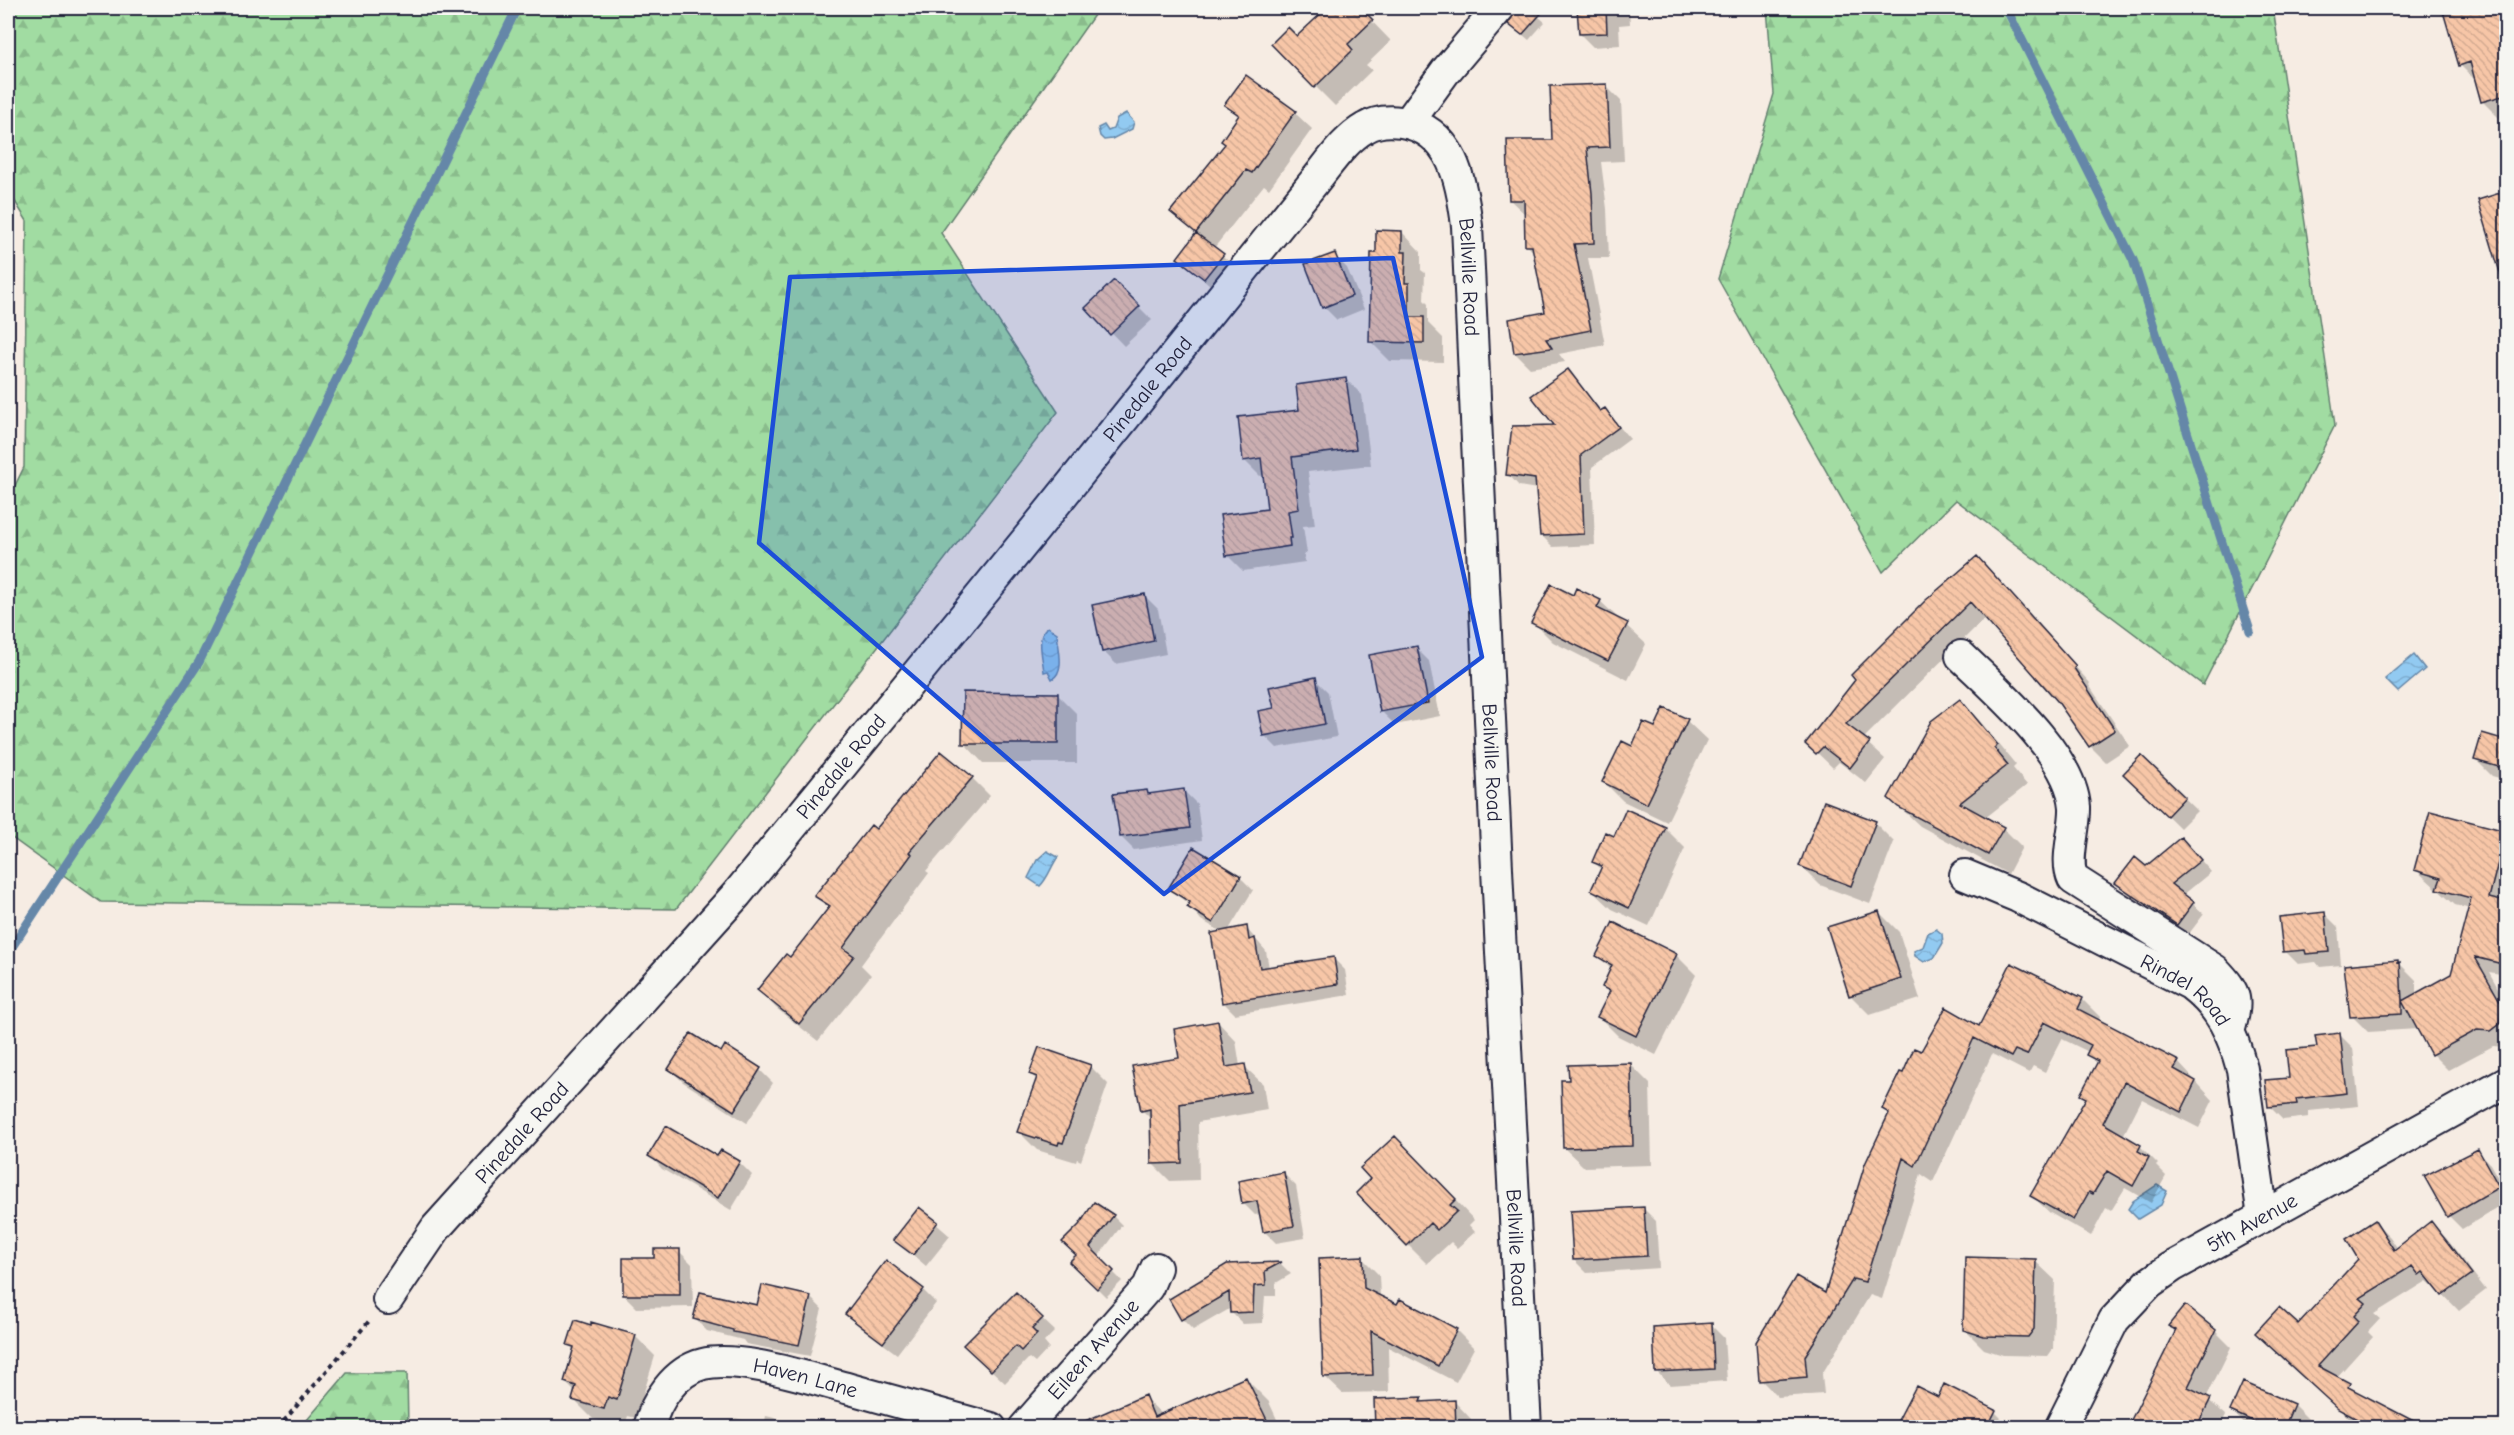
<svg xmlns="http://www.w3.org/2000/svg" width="2514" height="1435" font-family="'Comic Neue',sans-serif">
	<defs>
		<pattern id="forest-firs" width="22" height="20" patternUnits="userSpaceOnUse" patternTransform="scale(1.5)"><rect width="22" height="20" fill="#a1dca2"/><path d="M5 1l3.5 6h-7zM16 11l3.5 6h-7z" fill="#8abc8c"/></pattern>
		<pattern id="water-waves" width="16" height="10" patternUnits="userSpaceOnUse" patternTransform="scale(1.5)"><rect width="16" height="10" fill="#92caf1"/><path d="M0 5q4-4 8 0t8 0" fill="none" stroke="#7eadd0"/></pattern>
		<pattern id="building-back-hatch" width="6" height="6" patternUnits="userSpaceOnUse" patternTransform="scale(1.5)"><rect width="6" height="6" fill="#f7c6a7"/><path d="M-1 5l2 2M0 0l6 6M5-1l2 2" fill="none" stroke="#d3aa91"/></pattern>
	</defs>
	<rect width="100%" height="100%" fill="#f6ece3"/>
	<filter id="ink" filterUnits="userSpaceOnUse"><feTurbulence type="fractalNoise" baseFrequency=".0167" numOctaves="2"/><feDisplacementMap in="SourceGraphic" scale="12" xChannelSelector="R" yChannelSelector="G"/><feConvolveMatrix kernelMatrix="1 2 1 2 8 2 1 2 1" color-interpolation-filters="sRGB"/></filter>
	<g filter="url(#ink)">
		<path fill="url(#forest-firs)" stroke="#627f6e" stroke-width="1.5" d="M8,8h1091l-158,225 117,179 -382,497 -575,-7 -93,-67v-335l16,-33 3,-246 -19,-31z
			M1767,8h506l62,417 -132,260 -247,-185 -73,72 -165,-293 56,-185z
			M347,1373h60l1,54h-107z"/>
		<path fill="url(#water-waves)" stroke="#6587a8" stroke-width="1.5" d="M1126,113l8,9 -2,7 -20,10 -8,1 -4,-4 -2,-8 6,-3 4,6 5,-2 4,-11z
			M1048,627l9,6c1,14 9,38 -5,46l-4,-8 -4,1c-1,-13 -9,-38 4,-45z
			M2414,655l11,14 -27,23 -13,-13z
			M1047,851l11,6c-7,9 -9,20 -18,29l-12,-8 9,-18z
			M1936,929l6,5 1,9 -9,15 -10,4 -9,-6 -1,-5 9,-4 5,-14z
			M2157,1185l10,6 -6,14 -23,14 -10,-10 5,-8z"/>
		<path fill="#0003" d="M1329,8h30l32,33 -25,24 6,5 -37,36 -62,-62 24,-6z
			M1520,8h8l17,14 -16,18 -19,-16z
			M1579,8h50l1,16 -11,1 1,20 -27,2 -13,-13z
			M2433,8h73v112l-4,1 -19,-19 -6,-20 -17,-17 -13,-46z
			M1246,77l49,36 17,16 -43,60 -5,-4 -50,63 22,20 -19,23 -38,-33 18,-23 -25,-23 54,-68 13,-27 -13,-12z
			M1606,86l15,15 3,60 -23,1 6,47 2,49h-21l17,87 -46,9 6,8 -35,6 -15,-15 31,-39 -11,-60 -8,-9 -1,-30 -16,-15 44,-59z
			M2506,193v61l-15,-16 -12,-37z
			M1402,232l19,20v18l4,3 -1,27 4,4v19l15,15v24l-53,-1 -19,-19z
			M1334,255l13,13 17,41 -27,11 -13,-13z
			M1114,282l38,38 -28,26 -37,-38z
			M1568,371l34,41 3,-2 25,29 -38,28 3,78 -42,2 -12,-12 -4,-46 -18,-3 -11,-12 49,-47z
			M1346,379l16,16 9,70 -63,7 7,53 -12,1 4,27 -3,1 1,8 -62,9 -16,-16 42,-45 -5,-35 -4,1 -16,-16 57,-48z
			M1992,574l98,109 -1,2 41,61 -24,16 -16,-16 -30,-45 -74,-84 -123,122 22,20 -19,24 -27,-21 -6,6 -26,-25z
			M1145,596l13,13 8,45 -50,10 -13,-13z
			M1573,597l27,4 46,43 -18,36 -75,-38 -20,-20z
			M1416,648l13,13 11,55 -45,9 -13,-13 -11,-56z
			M1315,679l13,13 9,45 -60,11 -13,-13 12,-26z
			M1058,695l19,19v49h-94l-19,-20z
			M1959,701l20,19 37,45 -3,3 14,17 -42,33 18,10 19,19 -14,27 -88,-48 -30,-28z
			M1687,721l20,19 -40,82 -44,-21 -19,-19 28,-34 24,-19z
			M2483,735l23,7v38l-14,-4 -16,-16z
			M2141,757l56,54 -17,17 -55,-54z
			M972,778l18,18 -64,75 3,2 -68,92 10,10 -53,66 -42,-33 -17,-18 31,-31 39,-50 -13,-13 60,-65z
			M1146,791l5,4 33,-4 13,13 5,36 -68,10 -13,-13z
			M2431,813l75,19v-2v145l-17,-3 17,30v45l-13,-1 -45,24 -16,-16 -14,-25 -50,3 -16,-16 45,-55 19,19v15l37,-20 17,-66 -15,-4 -39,-35z
			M1875,823l19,19 -24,62 -50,-19 -20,-20z
			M1665,828l20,20 -36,78 -37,-17 -20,-19 10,-20 -9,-9 21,-23z
			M2192,850l19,22 -28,23 21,19 -16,21 -60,-41 -11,-11 29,-15z
			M1240,877l13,13 -25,41 18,-3 20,23 3,17 65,-9 11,11 4,25 -114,19 -11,-11 -2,-71 -21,-12 -12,-15 -19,-17z
			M1879,912l20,20 21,67 -50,16 -20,-20z
			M2325,914l13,13 3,38 -21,2 -4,-5 -18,2 -13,-13z
			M1614,924l63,32 19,19 -40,80 -38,-19 -19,-19 11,-24 -7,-7 9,-16 -14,-14z
			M2082,999l18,18 -2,4 80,41 35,38 -14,28 -57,-29 -19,37 17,10 18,18 -2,2 10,10 -15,27 -26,-15 -14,23 -5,-3 -15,28 -41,-23 -18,-17 54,-96 -4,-5 16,-31 -10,-9 1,-3 -27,-13 -17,33 -12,-6 -4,7 -37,-19 -59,128 -12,-8 -39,125 -12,-4 -48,79 2,20 -46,3 -17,-17 65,-85 64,-180 -6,-6 19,-34 18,-22 59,-25z
			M1218,1022l18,19 4,25h4l19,18 4,26 -69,12 1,58 -29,1 -18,-18 -1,-44 -9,-9 38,-51z
			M2340,1035l13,13 6,58 -50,5v6l-26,3 -13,-13 48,-59z
			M725,1047l35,23 13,13 -26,40 -64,-41 -13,-13 51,-15z
			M1630,1064l20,20 2,81 -68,2 -20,-19 6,-67z
			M1090,1066l18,18 -27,77 -4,-2 -1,3 -39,-12 -18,-18 18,-52 -6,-6z
			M2477,1151l13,13 16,28v11l-44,26 -13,-13z
			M721,1152l18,10 13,13 -21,35 -69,-41 -12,-13 68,2z
			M1414,1157l60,63 -5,5 6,7 -18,16 -6,-6 -24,22 -19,-19z
			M1284,1174l12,12 9,52 -29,5 -12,-12 -3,-17 -6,1 -12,-12z
			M1643,1208l13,13 3,47 -72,5 -13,-13z
			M919,1209l31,27 -24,30 -31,-26z
			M1113,1216l9,9 -24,32 24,24 -16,16 -35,-35z
			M2375,1222l15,15 8,12 32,-26 16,15 40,52 -27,21 -22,-23 -1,1 -9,-8 -53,33 6,5 -12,13 5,5 -37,41 78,50h-52l-7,-4 -83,-76 26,-22 62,-67z
			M679,1251l13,13 1,43 -56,1 -13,-13 31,-36z
			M1362,1258l17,17 1,22 18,9 3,-5 55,29 18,18 -18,34 -68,-35 1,45 -47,1 -18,-17z
			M2035,1261l20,19 -2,69 -5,7 -45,-1 -19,-6 -20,-20z
			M1281,1264l10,10 -15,9v13h-11l-2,27 -20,1 -11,-11 -1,-5 -38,22 -11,-11 46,-53z
			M923,1290l13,13 -39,51 -37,-27 -13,-13z
			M1016,1294l39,37 -11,11 5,6 -14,15 -6,-5 -24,25 -27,-25z
			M810,1297l12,12 -12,47 -64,-12 -3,-4 -36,-9 -12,-12z
			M1711,1325l13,13 3,43 -57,4 -13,-13z
			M2170,1326l45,5 16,16 -25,51 20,17 -7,13h-90l47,-95z
			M635,1336l20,20 -19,62 -8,-2 -4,12 -31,-9 -19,-19 2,-7 -11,-11 9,-32 -5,-5z
			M1246,1379l23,23 12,26h-172l35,-31 19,18z
			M1421,1399l4,4 30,-1 16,17 1,9h-95l-1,-27z
			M1939,1399l56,13 16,16h-115z
			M2294,1405l17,17 -3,6h-60l-16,-17z
			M766,1416l25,6 6,6h-65l3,-10 29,7z
			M503,1419l9,9h-18z"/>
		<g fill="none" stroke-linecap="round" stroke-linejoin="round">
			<path stroke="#6587a8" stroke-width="9" d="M2006,8l127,252 117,371
				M8,953l191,-291 318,-654"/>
		</g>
		<path fill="url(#building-back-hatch)" stroke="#22223b" stroke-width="1.5" d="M1327,8h34l12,12 -25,24 5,6 -39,38 -43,-44 17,-17 9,9z
			M1517,8h29l-24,27 -14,-11z
			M1577,8h29l1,25 -28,1z
			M2442,8h60l4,15v72l-25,7 -11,-40 -11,4z
			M1246,75l50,36 -44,62 -6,-3 -50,63 -26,-21 55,-68 -4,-3 18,-26 -15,-10z
			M1607,84l3,63 -23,1 5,45 2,50 -20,1 17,86 -45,9 6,9 -38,5 -5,-34 36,-7 -13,-66h-7l-1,-46h-15l-2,-60h45l-2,-54z
			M2506,191v84l-5,1 -23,-76z
			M1376,230l26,1v21h4l-1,31h4v34h15v26l-55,-1 2,-89h5z
			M1196,233l28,21 -20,25 -27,-21z
			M1335,253l17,43 -30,12 -17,-44z
			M1114,280l26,26 -30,29 -25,-27z
			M1568,369l32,42 5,-3 14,19 -38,28 3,79 -44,2 -5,-57 -29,-4 6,-49 42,-1 -23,-29z
			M1346,378l10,71 -64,8 7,52 -11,2 4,27h-3l1,8 -64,10 -6,-41 47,-6 -6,-51 -18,3 -5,-44 61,-7 -3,-25z
			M1977,556l99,110 -2,2 41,62 -26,17 -31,-45 -88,-100 -124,122 24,18 -20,26 -27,-21 -7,7 -11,-10 50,-64 -4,-5 75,-75z
			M1551,584l22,11 3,-7 25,12 -4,8 31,15 -20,38 -77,-38z
			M1145,594l9,47 -52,11 -10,-47z
			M1417,646l11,57 -48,9 -11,-57z
			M1316,677l9,47 -62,12 -5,-25 16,-3 -5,-21z
			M963,692l95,1v51h-96z
			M1960,699l38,46 -4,3 14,17 -48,38 44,24 -16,28 -90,-48 -10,-9 43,-77z
			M1664,708l24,11 -41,85 -45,-22 20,-41 10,5 11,-24 12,5z
			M2482,733l24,7v29l-32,-9z
			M941,751l32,26 -64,75 3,2 -69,94 11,8 -55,68 -42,-34 29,-36 4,3 40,-51 -16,-10 57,-71 5,4z
			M2141,755l44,42 -18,19 -44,-42z
			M1184,789l6,39 -70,9 -7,-43 34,-4 1,4z
			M1824,801l52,20 -25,65 -52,-20z
			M1626,809l40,18 -37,81 -38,-18 11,-24 -10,-4 13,-30 9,4z
			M2430,811l76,20 -17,67 17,4v63l-31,-8 26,46 -1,21 -9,7 -14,-1 -46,25 -29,-54v13l-52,3 -6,-52 54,-5v3l2,-1 2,39 49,-27 20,-76 -34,-9 4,-11 -27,-8z
			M2181,837l20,23 -30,24 23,18 -17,23 -62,-42 20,-26 11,9z
			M1193,847l48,29 -28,47 -26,-16 3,-5 -22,-13z
			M1879,911l22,68 -52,17 -22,-69z
			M2325,912l4,40 -23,2 -1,-4 -22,2 -4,-35z
			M1613,922l64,32 -41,82 -39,-19 13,-26 -8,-4 10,-22 -16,-9z
			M1247,926l2,14 6,-2 5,30 74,-11 4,27 -116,19 -11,-70z
			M2011,963l72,35 -5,11 101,52 -5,8 22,12 -15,31 -57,-30 -21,41 38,22 -3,6 11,6 -16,29 -26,-15 -14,23 -4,-2 -16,28 -43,-24 56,-98 -6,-3 18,-34 -12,-6 5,-10 -47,-23 -17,33 -12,-5 -4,7 -37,-19 -59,128 -12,-8 -38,124 -12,-3 -48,77 2,21 -48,4 -3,-39 40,-66 29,17 40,-129 24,-51 -7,-4 18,-37 3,1 11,-25 7,3 25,-44 33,19z
			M1218,1021l8,46 19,-3 5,28 -70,12 2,59 -31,1 -1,-55 -9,2 -9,-45 47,-8 -5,-29z
			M691,1033l30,19 4,-7 36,23 -27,43 -66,-42z
			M2340,1033l7,60 -51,6 1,5 -29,3 -3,-27 24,-2 -3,-28 31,-3 -2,-11z
			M1039,1047l52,18 -28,78 -4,-1 -1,3 -41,-13 20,-55 -8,-3z
			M1631,1063l2,83 -70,2 -2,-68h8l-1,-15z
			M666,1126l51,30 4,-6 19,11 -22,37 -70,-42z
			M1395,1136l61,63 -6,6 7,6 -20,19 -7,-7 -23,23 -51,-53 14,-14 -10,-11z
			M2478,1149l21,38 -52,30 -23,-41z
			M1284,1172l10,54 -31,6 -6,-31 -15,3 -4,-23z
			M1094,1202l20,13 -24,32 24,24 -17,18 -28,-27 7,-7 -14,-13 17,-17z
			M919,1207l19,15 -25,33 -20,-15z
			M1644,1207l3,49 -74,4 -3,-49z
			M2375,1220l19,30 37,-29 41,53 -30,22 -19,-24 -4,3 -7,-9 -52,32 6,5 -12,13 5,5 -41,45 32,17 -2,4 79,41h-53l-36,-19 -83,-76 24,-26 19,17 60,-65 -12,-20z
			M654,1249h26v46h-57v-37h31z
			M1363,1256l1,32 33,16 3,-5 57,30 -19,37 -67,-35 2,44 -50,2 -4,-119z
			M1965,1257l71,2 -2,70 -6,8 -45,-1 -20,-6z
			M886,1260l38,29 -41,54 -38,-29z
			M1282,1262l-17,9 1,14 -12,1 -1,26 -23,1 -1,-21 -48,28 -12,-21 58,-35z
			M762,1285l49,11 -12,49 -66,-13v-2l-40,-11 7,-27 57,13z
			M1016,1292l27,26 -11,11 5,5 -16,17 -5,-5 -25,25 -28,-26z
			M2185,1305l31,25 -28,57 23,11 -15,30h-69l49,-98 -8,-4z
			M575,1320l16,5v-3l45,13 -19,65 -9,-3 -4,12 -32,-9 4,-14 -12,-4 10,-35 -7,-2z
			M1712,1323l2,46 -59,3 -2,-45z
			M1246,1377l22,45 -14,6h-185l76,-33 9,22z
			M2243,1382l51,22 -10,24h-16l-38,-17z
			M1944,1384l52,26 -9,18h-93l22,-42 22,11z
			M1422,1397l-2,5 35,-2 1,28h-81l-1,-29z"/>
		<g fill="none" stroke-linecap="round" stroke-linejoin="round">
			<defs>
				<g id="minor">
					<path d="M1408,123l37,-51 54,-64"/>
					<path d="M1961,656c37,36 110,98 114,151 1,22 -11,53 -2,72l142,91c23,24 23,30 14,62"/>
					<path id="s1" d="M1965,875l53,22 172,87c31,24 42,48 52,85l21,148"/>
					<path id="s2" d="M388,1299l48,-71 301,-334 299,-366 278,-346c15,-18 30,-42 51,-54 11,-7 23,-8 36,-6 52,7 61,61 66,104l33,707 26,495"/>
					<path id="s3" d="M649,1428c6,-27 26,-57 54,-64 38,-9 108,15 147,25 47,13 94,26 141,39"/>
					<path id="s4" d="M1024,1428l124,-141 8,-19"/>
					<path id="s5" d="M2060,1428l54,-108 35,-37 23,-16 334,-185"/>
				</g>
			</defs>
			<use href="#minor" stroke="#22223b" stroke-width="34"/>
			<path stroke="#22223b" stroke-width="4" stroke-dasharray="4.5 4.5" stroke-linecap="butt" d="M278,1428l92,-108"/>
			<use href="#minor" stroke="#f6f6f2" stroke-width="30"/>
		</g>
	</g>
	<path fill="#1d4ed8" fill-opacity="0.2" stroke="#1d4ed8" stroke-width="4.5" stroke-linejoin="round" d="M1393,258l89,399 -318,237 -405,-351 31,-266z"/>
	<g text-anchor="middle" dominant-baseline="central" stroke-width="4.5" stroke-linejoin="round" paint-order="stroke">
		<g font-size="21" fill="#22223b" stroke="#f6f6f2">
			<text stroke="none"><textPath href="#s2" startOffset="1749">Bellville Road</textPath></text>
			<text stroke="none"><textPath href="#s2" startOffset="1186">Pinedale Road</textPath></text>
			<text stroke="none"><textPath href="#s2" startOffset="2235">Bellville Road</textPath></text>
			<text stroke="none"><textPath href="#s2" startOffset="700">Pinedale Road</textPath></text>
			<text stroke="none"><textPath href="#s1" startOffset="250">Rindel Road</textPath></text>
			<text stroke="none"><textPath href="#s2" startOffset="214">Pinedale Road</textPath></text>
			<text stroke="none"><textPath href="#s5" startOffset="291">5th Avenue</textPath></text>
			<text stroke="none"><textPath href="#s2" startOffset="2721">Bellville Road</textPath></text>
			<text stroke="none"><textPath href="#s4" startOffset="105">Eileen Avenue</textPath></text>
			<text stroke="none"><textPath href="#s3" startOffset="192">Haven Lane</textPath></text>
		</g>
	</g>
	<rect width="2514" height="1435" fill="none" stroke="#f6f6f2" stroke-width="30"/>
	<rect x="15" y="15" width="2484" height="1405" fill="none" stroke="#22223b" stroke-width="2" filter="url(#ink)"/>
</svg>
